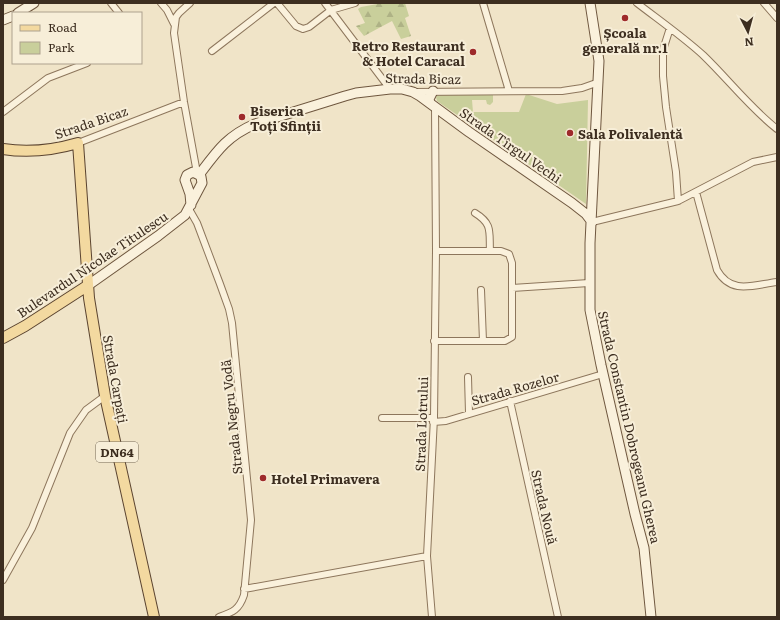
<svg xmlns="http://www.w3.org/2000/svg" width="780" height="620" font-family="Literata,serif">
	<defs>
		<pattern id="forest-firs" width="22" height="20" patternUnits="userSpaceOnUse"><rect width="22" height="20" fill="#c9cf9b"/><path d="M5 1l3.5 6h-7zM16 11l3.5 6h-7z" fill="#aeb285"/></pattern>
	</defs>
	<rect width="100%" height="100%" fill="#f0e4c8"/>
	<path fill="#c9cf9b" d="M438,94h55v8l-3,3 -3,-1 -1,-4h-14l1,12h46l7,-18 31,10 31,-4 -2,104 -149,-103 -1,-4z"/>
	<path fill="url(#forest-firs)" d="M383,3h22l4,13 -4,2 6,18 -10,3 -9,-18 -28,15 -8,-10 9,-3 -7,-14 3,-2z"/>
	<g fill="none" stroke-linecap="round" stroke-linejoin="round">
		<defs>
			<path id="street" d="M111,3l8,10
				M161,3l6,7 7,14
				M190,3l-11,10 -3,4 -2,16 10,69 13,71
				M277,3l19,23 7,3 6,-2 22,-17 24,-7
				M325,3l65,86
				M483,3l26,88
				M637,3c22,17 45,33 66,52 25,24 46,52 74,74
				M764,3l13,15
				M670,28l-7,22v26l3,31 10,65 2,29
				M212,51l62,-48
				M414,92l148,-1 20,-3 17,-6
				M3,112l45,-34 39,-15
				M78,143l106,-41
				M696,192l21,78c14,25 36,15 60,12
				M189,209l8,14 23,61 9,25 3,14 19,197 -7,75c-5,15 -11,17 -25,22
				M475,213c18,11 14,19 15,38
				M592,222l86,-21 75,-39 24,-5
				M512,288l77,-5
				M481,290l2,51
				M434,341h71l7,-4v-74l-3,-9 -8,-3h-65
				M468,377l1,36
				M510,401l48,216
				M382,418h52
				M433,422l13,-1 157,-47
				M3,580l29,-52 38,-95 16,-23 19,-14
				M244,589l183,-33
				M432,617l-5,-61 7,-138 2,-167 -1,-143"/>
			<path id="secondary" d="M590,3l9,58 -9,182v67l11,55 34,149 9,34 7,69
				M18,13l16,-10
				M3,20l10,-4
				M430,103l-1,-4 4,-8
				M199,175c18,-24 28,-39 56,-51l90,-28 11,-3 34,-4h12l11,3 7,4 49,36 103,71 14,11 6,8
				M87,286l71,-50 27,-21 17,-32 -1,-6 -2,-2 -6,-3 -6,3 -2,5 5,14 1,11"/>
			<path id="primary" d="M3,149c25,4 51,1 75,-6l11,155 16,98 49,221
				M3,338l22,-12 62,-40"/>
		</defs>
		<use href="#street" stroke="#8d765c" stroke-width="8"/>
		<use href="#secondary" stroke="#6f573f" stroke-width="11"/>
		<use href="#primary" stroke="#5b4430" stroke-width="12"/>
		<use href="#street" stroke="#faf1dc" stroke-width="6"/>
		<use href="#secondary" stroke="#faf1dc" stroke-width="9"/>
		<use href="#primary" stroke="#f3d9a0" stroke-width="10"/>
	</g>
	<g fill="#9e2a2b" stroke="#f7eed8" stroke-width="1.5">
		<circle cx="625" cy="18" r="4"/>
		<circle cx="473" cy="52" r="4"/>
		<circle cx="242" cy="117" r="4"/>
		<circle cx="570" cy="133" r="4"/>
		<circle cx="263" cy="478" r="4"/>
	</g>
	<g text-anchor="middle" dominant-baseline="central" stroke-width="4" stroke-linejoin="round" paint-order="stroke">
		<rect fill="#f7eed8" stroke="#756857" stroke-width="1" x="96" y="442" width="42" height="20" rx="3"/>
		<g font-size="12" font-weight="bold" fill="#3d2e20">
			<text x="117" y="452">DN64</text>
		</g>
		<g font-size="13" font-weight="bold" fill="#3d2e20" stroke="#f7eed8" text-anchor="start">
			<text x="625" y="32" text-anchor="middle">Școala<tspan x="625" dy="15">generală nr.1</tspan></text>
			<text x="465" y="45" text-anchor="end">Retro Restaurant<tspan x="465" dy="15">&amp; Hotel Caracal</tspan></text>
			<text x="250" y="110">Biserica<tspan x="250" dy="15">Toți Sfinții</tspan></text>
			<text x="578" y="133">Sala Polivalentă</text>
			<text x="271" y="478">Hotel Primavera</text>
		</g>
		<g font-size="13" fill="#3d2e20" stroke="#f7eed8">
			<text transform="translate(423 78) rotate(1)">Strada Bicaz</text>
			<text transform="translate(91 122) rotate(-19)">Strada Bicaz</text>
			<text transform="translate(511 145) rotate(35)">Strada Tîrgul Vechi</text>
			<text transform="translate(92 264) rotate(-34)">Bulevardul Nicolae Titulescu</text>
			<text transform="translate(116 379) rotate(80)">Strada Carpați</text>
			<text transform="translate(515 388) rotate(-16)">Strada Rozelor</text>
			<text transform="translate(231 417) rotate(-96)">Strada Negru Vodă</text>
			<text transform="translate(421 424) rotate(-88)">Strada Lotrului</text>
			<text transform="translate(630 427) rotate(77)">Strada Constantin Dobrogeanu Gherea</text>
			<text transform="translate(545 507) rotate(77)">Strada Nouă</text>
		</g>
	</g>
	<rect width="780" height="620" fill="none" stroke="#3d2e20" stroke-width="8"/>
	<rect x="12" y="12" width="130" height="52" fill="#f7eed8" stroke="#ada18e"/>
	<rect x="20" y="25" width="20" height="6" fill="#f3d9a0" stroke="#ada18e"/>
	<text x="48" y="32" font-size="12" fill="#3d2e20">Road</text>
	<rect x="20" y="42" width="20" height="12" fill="#c9cf9b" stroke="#ada18e"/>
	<text x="48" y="52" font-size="12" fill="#3d2e20">Park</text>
	<g transform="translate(748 32) rotate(174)" stroke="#f7eed8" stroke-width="3" paint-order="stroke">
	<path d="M0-3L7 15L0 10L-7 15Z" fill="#3d2e20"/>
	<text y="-6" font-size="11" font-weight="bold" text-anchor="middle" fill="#3d2e20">N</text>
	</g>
</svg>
